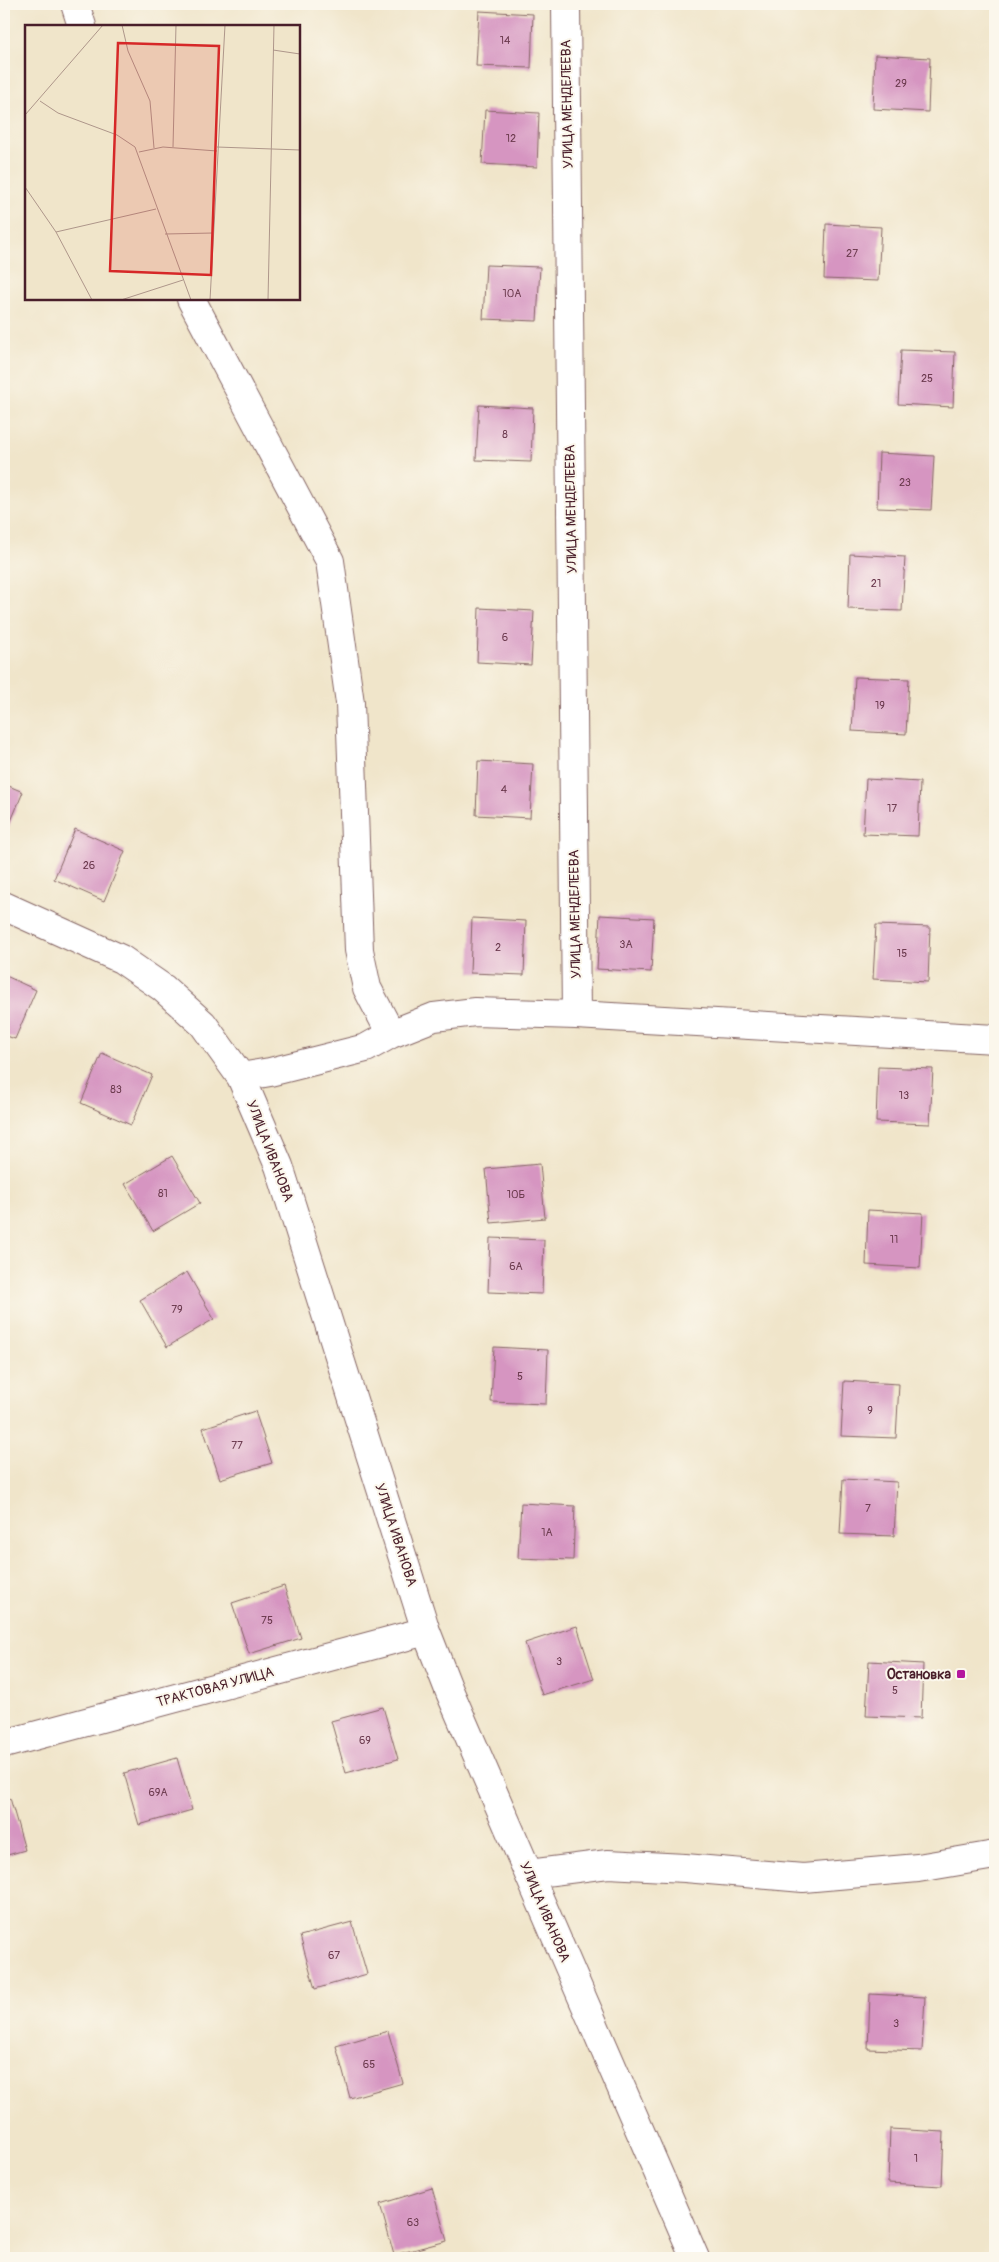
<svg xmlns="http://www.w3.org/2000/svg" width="999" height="2262" font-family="Pangolin,sans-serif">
	<rect width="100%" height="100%" fill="#fbf7ec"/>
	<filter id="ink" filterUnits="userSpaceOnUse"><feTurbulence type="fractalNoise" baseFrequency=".02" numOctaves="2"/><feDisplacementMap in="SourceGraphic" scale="10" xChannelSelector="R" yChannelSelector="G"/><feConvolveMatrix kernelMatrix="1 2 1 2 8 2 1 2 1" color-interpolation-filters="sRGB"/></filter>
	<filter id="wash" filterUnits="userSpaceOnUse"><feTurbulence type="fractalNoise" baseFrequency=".0096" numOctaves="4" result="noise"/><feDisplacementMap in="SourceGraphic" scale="20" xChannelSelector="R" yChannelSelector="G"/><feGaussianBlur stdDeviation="1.12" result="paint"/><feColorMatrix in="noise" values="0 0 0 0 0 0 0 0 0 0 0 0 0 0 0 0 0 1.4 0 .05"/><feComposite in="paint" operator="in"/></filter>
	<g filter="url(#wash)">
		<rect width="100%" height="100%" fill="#f0e5ca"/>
		<g id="blocks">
			<path fill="#d695c1" d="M479,11l54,3 -2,54 -55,-2z
				M875,55l55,3 -2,54 -55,-3z
				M485,110l54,3 -2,54 -55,-3z
				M826,224l55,3 -3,54 -54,-2z
				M486,265l54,2 -3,54 -54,-2z
				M901,350l54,2 -2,55 -55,-3z
				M479,405l54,3 -2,54 -55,-2z
				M879,453l55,3 -3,54 -54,-2z
				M850,554l55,3 -3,54 -54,-2z
				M479,608l55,3 -3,54 -54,-3z
				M855,677l54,2 -3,55 -54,-3z
				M478,761l55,3 -3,54 -54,-3z
				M866,779l54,3 -2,54 -55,-2z
				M4,784l19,8 -19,46z
				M75,829l50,22 -21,50 -50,-22z
				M600,915l54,3 -3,54 -54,-3z
				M472,918l54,3 -2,54 -54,-2z
				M876,925l54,2 -2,55 -55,-3z
				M4,975l32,15 -21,49 -11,-4z
				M102,1053l50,22 -21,50 -50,-22z
				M878,1067l55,2 -3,55 -54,-2z
				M172,1156l28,47 -47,28 -28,-47z
				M540,1164l5,54 -54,5 -5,-54z
				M868,1210l55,3 -3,55 -54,-3z
				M490,1238l54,2 -2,54 -54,-2z
				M187,1272l27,47 -47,28 -27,-47z
				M494,1347l54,3 -2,54 -55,-2z
				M844,1381l55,3 -3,54 -55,-2z
				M255,1411l17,52 -52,16 -17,-51z
				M843,1479l54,3 -3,54 -54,-2z
				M521,1503l54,3 -2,54 -55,-2z
				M284,1586l17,52 -52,16 -17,-51z
				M577,1626l17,53 -52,16 -17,-52z
				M869,1661l54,3 -2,54 -55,-2z
				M383,1707l15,52 -52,14 -15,-52z
				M177,1758l15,52 -53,15 -15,-52z
				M10,1798l15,52 -21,6v-56z
				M352,1922l15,52 -52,15 -15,-53z
				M870,1994l55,3 -3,54 -54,-2z
				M388,2031l15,52 -53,15 -14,-52z
				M890,2129l54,3 -2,54 -54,-3z
				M432,2188l15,53 -53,14 -14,-51z"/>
		</g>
	</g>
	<g filter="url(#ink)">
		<use href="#blocks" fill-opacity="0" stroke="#846463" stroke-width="1"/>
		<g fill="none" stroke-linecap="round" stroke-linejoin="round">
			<defs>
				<path id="minor" d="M75,4l7,22
					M566,4l10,1011
					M191,299l139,262 20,142 9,247 8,38 24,46
					M4,906l117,53 42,29 40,36 38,53 38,89 147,465 23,59 246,568
					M241,1077l29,-5 96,-24 25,-14 43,-17 41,-5 101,3 419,24
					M4,1744l422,-113
					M529,1874l79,-10 77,4 118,10 115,-10 77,-13"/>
			</defs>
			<use href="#minor" stroke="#846463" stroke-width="30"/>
			<use href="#minor" stroke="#fff" stroke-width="28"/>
		</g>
	</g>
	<rect fill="#b5179e" stroke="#fbf7ec" stroke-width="2" x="956" y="1669" width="10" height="10" rx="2.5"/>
	<g text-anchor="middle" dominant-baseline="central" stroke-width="4" stroke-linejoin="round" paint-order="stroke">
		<g font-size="11" fill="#6d3c50">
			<text x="505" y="40">14</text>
			<text x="901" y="83">29</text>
			<text x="511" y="138">12</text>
			<text x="852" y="253">27</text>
			<text x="512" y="293">10А</text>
			<text x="927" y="378">25</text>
			<text x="505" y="434">8</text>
			<text x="905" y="482">23</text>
			<text x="876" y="583">21</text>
			<text x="505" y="637">6</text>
			<text x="880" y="705">19</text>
			<text x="504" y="789">4</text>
			<text x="892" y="808">17</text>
			<text x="89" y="865">26</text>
			<text x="626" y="944">3А</text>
			<text x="498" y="947">2</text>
			<text x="902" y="953">15</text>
			<text x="116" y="1089">83</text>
			<text x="904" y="1095">13</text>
			<text x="163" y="1193">81</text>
			<text x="516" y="1194">10Б</text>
			<text x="894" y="1239">11</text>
			<text x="516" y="1266">6А</text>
			<text x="177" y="1309">79</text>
			<text x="520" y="1376">5</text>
			<text x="870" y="1410">9</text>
			<text x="237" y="1445">77</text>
			<text x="868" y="1508">7</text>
			<text x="547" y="1532">1А</text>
			<text x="267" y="1620">75</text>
			<text x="559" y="1661">3</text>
			<text x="895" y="1690">5</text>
			<text x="365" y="1740">69</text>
			<text x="158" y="1792">69А</text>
			<text x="334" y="1955">67</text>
			<text x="896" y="2023">3</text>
			<text x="369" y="2064">65</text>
			<text x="916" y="2158">1</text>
			<text x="413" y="2222">63</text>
		</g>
		<g font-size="14" fill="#4a1f2b" stroke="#fbf7ec">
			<text transform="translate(567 104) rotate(-91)">УЛИЦА МЕНДЕЛЕЕВА</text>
			<text transform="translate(571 509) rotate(-91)">УЛИЦА МЕНДЕЛЕЕВА</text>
			<text transform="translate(575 914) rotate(-91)">УЛИЦА МЕНДЕЛЕЕВА</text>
			<text transform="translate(270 1151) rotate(69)">УЛИЦА ИВАНОВА</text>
			<text transform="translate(396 1535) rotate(72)">УЛИЦА ИВАНОВА</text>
			<text transform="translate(215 1687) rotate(-15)">ТРАКТОВАЯ УЛИЦА</text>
			<text transform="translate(545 1912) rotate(67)">УЛИЦА ИВАНОВА</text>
		</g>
		<g font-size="14" font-weight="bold" fill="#4a1f2b" stroke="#fbf7ec" text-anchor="end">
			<text x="951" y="1674">Остановка</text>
		</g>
	</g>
	<g transform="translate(25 25)">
		<rect width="275" height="275" fill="#f0e5ca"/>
		<path fill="none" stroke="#ae968a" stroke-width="1" d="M97,0l6,26 22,50 4,47M248,25l27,4M15,76l18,12 59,22 18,12 56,153M0,90l78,-90M148,122l3,-122M192,122l83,3M114,127l24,-5 54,4M0,162l31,45 36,68M31,207l100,-23M140,209l48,-1M96,275l62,-20M185,275l15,-275M243,275l6,-275"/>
		<path fill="#d62828" fill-opacity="0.15" stroke="#d62828" stroke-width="2.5" d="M93,18l101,3 -8,229 -101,-4z"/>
		<rect width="275" height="275" fill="none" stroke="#4a1f2b" stroke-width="2.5"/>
	</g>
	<rect width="999" height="2262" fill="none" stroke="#fbf7ec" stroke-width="20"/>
</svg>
